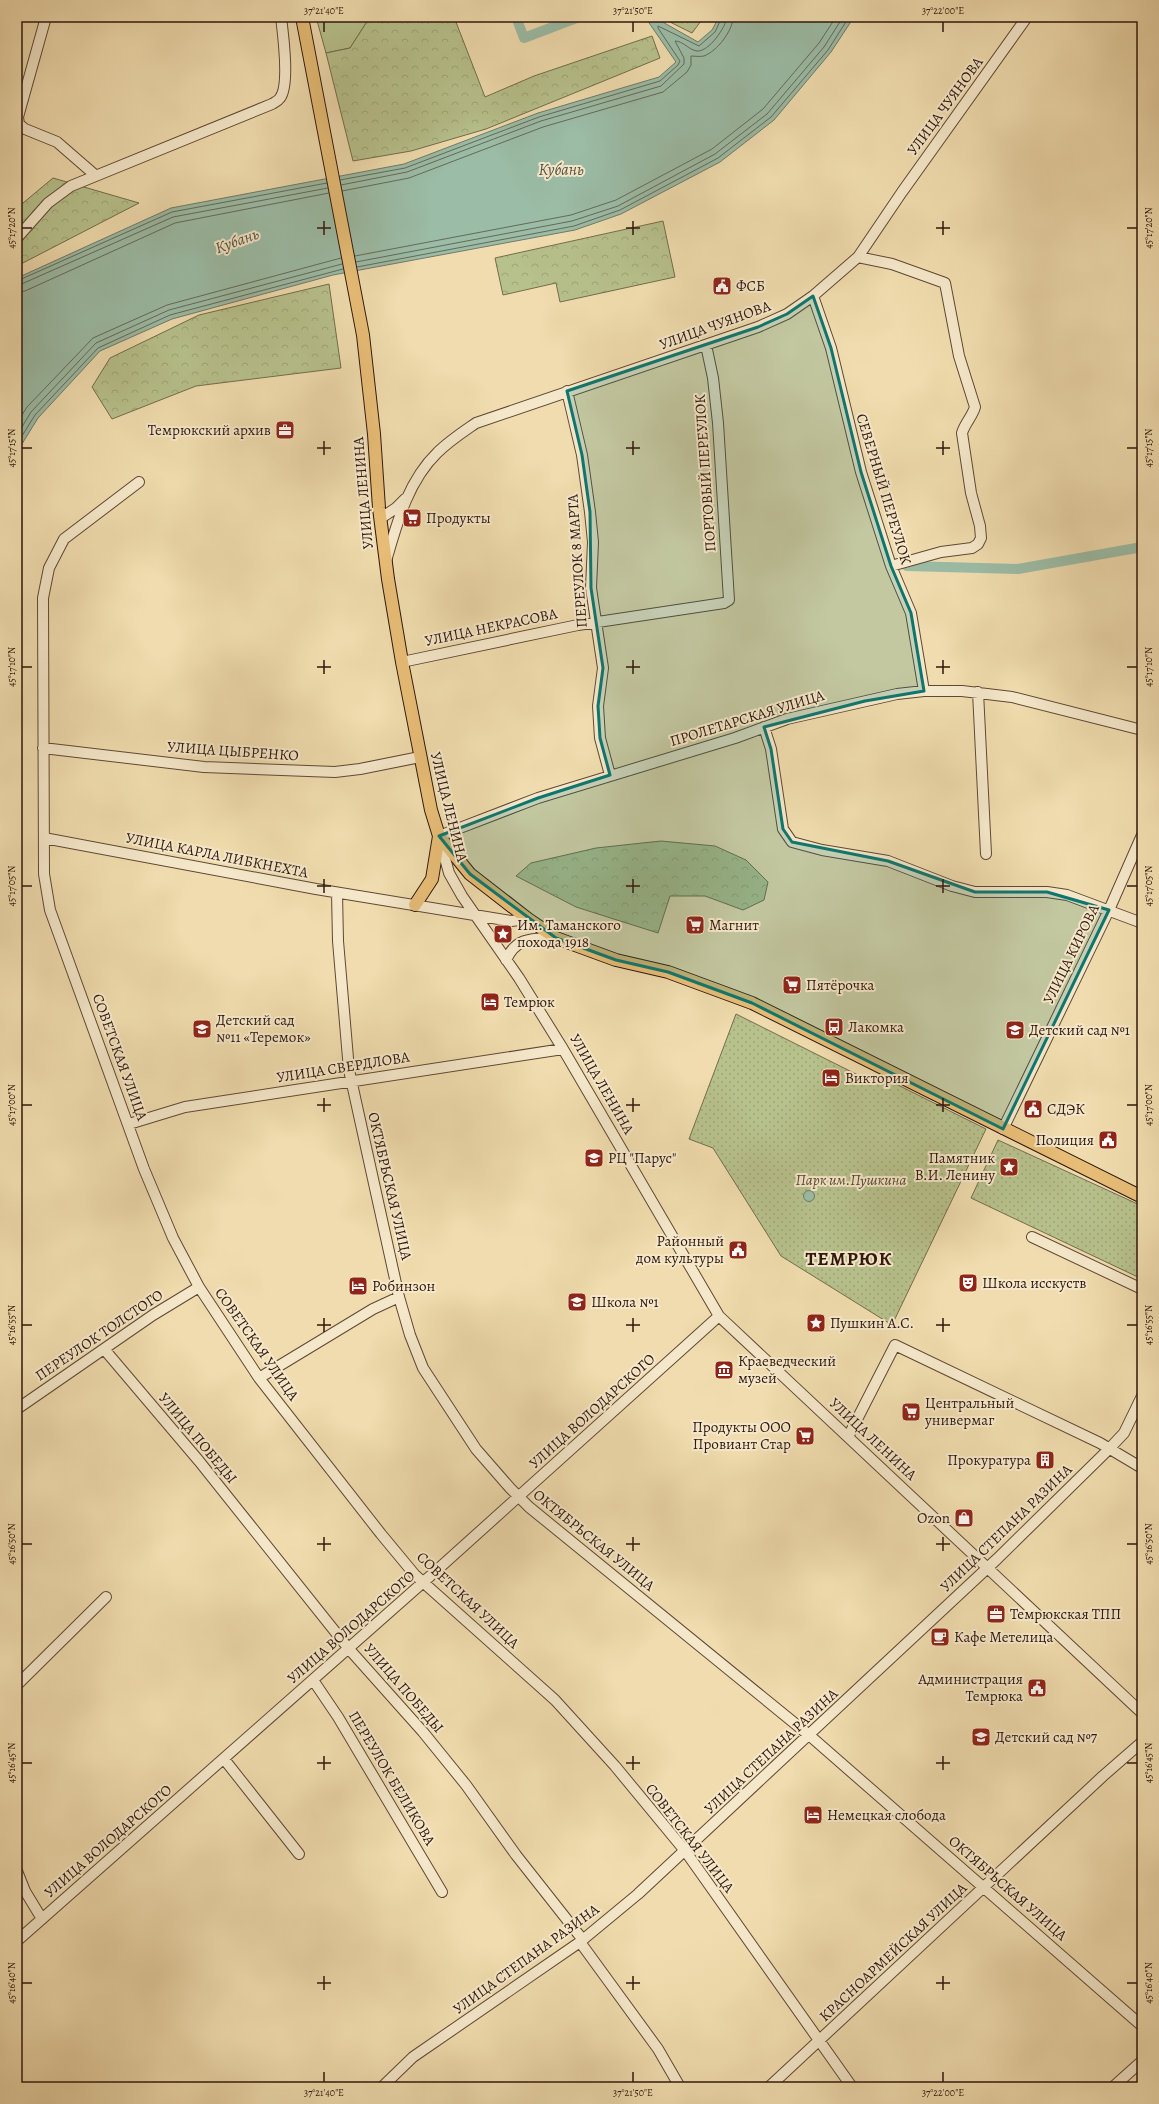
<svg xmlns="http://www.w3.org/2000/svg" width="1159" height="2104" font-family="Alegreya,serif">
	<defs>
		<pattern id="forest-crowns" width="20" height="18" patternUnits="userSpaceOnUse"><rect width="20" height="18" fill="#b7c18c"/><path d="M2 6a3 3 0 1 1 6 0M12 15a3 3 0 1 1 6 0" fill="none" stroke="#9ea578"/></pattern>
		<pattern id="park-dots" width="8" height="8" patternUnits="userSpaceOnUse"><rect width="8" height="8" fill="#b7c18c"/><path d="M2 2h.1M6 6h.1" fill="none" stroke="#9ea578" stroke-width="1.8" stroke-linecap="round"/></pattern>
	</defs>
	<rect width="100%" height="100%" fill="#f0dcae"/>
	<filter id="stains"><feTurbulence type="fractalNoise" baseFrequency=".005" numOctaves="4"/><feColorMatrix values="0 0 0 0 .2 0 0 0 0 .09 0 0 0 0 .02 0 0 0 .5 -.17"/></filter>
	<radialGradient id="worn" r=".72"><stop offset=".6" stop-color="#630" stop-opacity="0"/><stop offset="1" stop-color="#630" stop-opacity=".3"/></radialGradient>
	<path fill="#b7c18c" stroke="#736c4c" d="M316,17h54l-20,31 -24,5z"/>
	<path fill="url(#forest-crowns)" stroke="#736c4c" d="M370,17h84l31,80 49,-21 118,-40 8,22 -174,71 -75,22 -58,10 -27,-108 24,-5z
		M671,17h33l-12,16 -24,-12z
		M53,178l86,25 -122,63v-58z
		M663,221l12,56 -115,25 -4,-19 -53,12 -8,-37z
		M329,284l12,84 -145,18 -84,33 -20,-32 18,-29 89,-43z
		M661,841l54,5 31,14 22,22 -4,18 -21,10 -38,-14h-35l-12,37 -82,-26 -60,-31 15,-13 65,-15z"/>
	<path fill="url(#park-dots)" stroke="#736c4c" d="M736,1014l138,69 4,-8 108,54 -94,196 -111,-69 -68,-108 -24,-9z
		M998,1140l144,66v73l-171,-81z"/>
	<path fill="#9bbca6" stroke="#707a69" d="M645,17h15l-1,3 39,22 14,-12 7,-13h135l-23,35 -57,68 -54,42 -99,52 -46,16 -242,45 -161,44 -72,32 -62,67 -21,34v-174l154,-70 233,-44 134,-51 121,-36 17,-15z
		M803.5 1196a5.5 5.5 0 1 1 11 0a5.5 5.5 0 1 1-11 0Z"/>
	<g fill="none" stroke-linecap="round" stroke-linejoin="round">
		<path stroke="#65695a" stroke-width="1" d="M340,180l65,-12 134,-51 121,-36 18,-16 2,-4 -22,-33v-2l41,20 16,-14 7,-15
			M341,185l66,-13 134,-51 120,-35 23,-22v-6l-9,-17c8,0 14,9 22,10 12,1 29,-24 30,-34
			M342,191l67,-13 134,-51 120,-35 24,-20 4,-7v-9c4,0 8,1 13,0 13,-5 29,-25 29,-39
			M355,256l216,-41 45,-15 96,-51 51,-40 56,-66 17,-26
			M356,262l216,-41 46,-15 97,-52 52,-40 57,-67 19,-30
			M357,267l217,-41 46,-16 98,-52 53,-41 57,-67 21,-33
			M17,281l155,-69 155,-29
			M17,286l156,-69 155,-29
			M17,292l8,-1 150,-68 154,-30
			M17,423l10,-16 66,-69 74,-33 174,-47
			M17,435l14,-23 65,-69 73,-33 173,-46
			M17,444l18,-29 63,-67 72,-33 173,-46"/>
		<path stroke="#9bbca6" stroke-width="10" d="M516,17l8,21 55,-21
			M907,566l111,3 124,-22"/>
		<defs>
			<path id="minor" d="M46,17l-28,100 1,7 6,5 32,13 38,33
				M17,238l31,-35 23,-17 201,-82c3,-2 6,-3 8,-6 10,-13 3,-64 1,-81
				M858,257l34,7 53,19 14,73 16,51c-3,10 -10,16 -13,26l9,60 9,33 1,12 -3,6 -6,4 -31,4 -50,14
				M813,296l18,52 30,124 30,94 20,47 13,78
				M567,391l15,64 8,57 3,30 -2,46 12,80 -5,38 2,32 10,37
				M139,482l-75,57 -15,29 -6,30 1,276 6,36 94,259 29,69 26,49 60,91 122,156 34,41 140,125 60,66 71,86 166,235
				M381,518l15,-10 9,-9
				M386,561c11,-38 22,-80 51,-108 12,-12 26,-21 39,-30l282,-96 29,-13 26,-18 45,-39 44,-65 125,-175
				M402,662l176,-37 146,-22 5,-3 -11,-177 -5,-45 -7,-33
				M978,692l8,162
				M764,727l7,22 12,80 9,13 30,8 66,11 64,25 23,6h72l20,3 75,28
				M1142,730l-130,-33 -50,-6h-38l-27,3 -110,25 -52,19 -197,60 -99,38 10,37 13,23 57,82 44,71 156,267 423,397
				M43,748l161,19 131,5 25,-3 60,-12
				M44,838l272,51 195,32 17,-2
				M337,893l1,48 11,129 50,227 11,38 13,33 53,81 34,39 19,19 280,228 333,291
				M506,960c11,-24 27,-21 50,-22
				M129,1124l56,-17 378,-58
				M1003,1129l106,-219 33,-75
				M1032,1237l110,52
				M104,1349l95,112 150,188 74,83 43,53 50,70 67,85
				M259,1378l114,-69 26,-12
				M17,1409l136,-94 46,-28
				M848,1437l47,-92 205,98 42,25
				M313,1680l25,37 104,175
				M17,1685l89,-88
				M224,1759l75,95
				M17,1871l8,20 17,28
				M17,1941l420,-371 282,-254
				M580,1942l78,107 22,38
				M382,2087l31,-30 167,-115 58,-48 359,-335 112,-110 15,-16 18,-37
				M769,2087l334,-311 39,-34
				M1113,2087l29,-26"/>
			<path id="major" d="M302,17l61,318 11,99 5,74 9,71 14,83 29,148 8,26 31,38 58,45 28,19 60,22 52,12 84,31 390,194
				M415,905l17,-26 7,-43"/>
		</defs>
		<use href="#minor" stroke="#5f4835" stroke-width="12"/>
		<use href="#major" stroke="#2f160d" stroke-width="14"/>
		<use href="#minor" stroke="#f5e8ca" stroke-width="10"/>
		<use href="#major" stroke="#e8be77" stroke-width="12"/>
	</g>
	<path fill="#0f766e" fill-opacity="0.2" stroke="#0f766e" stroke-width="3" stroke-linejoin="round" d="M813,296l18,52 30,124 30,94 20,47 13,78 -59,10 -101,26 7,22 12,80 9,13 96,19 87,31h72l62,18 -106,219 -251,-126 -84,-31 -52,-12 -60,-22 -86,-64 -31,-38 99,-38 72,-23 -10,-37 -2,-32 5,-38 -12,-80 -1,-76 -8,-57 -15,-64 191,-64 29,-13z"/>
	<path fill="none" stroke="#2f160d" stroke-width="1.5" d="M324,22v10M633,22v10M943,22v10M324,221v14M633,221v14M943,221v14M22,228h10M317,228h14M626,228h14M936,228h14M1127,228h10M324,441v14M633,441v14M943,441v14M22,448h10M317,448h14M626,448h14M936,448h14M1127,448h10M324,660v14M633,660v14M943,660v14M22,667h10M317,667h14M626,667h14M936,667h14M1127,667h10M324,879v14M633,879v14M943,879v14M22,886h10M317,886h14M626,886h14M936,886h14M1127,886h10M324,1098v14M633,1098v14M943,1098v14M22,1105h10M317,1105h14M626,1105h14M936,1105h14M1127,1105h10M324,1318v14M633,1318v14M943,1318v14M22,1325h10M317,1325h14M626,1325h14M936,1325h14M1127,1325h10M324,1537v14M633,1537v14M943,1537v14M22,1544h10M317,1544h14M626,1544h14M936,1544h14M1127,1544h10M324,1756v14M633,1756v14M943,1756v14M22,1763h10M317,1763h14M626,1763h14M936,1763h14M1127,1763h10M324,1976v14M633,1976v14M943,1976v14M22,1983h10M317,1983h14M626,1983h14M936,1983h14M1127,1983h10M324,2072v10M633,2072v10M943,2072v10"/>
	<defs>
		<symbol id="civic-square" viewBox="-11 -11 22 22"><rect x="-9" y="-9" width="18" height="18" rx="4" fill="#8f2418" stroke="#f5e8ca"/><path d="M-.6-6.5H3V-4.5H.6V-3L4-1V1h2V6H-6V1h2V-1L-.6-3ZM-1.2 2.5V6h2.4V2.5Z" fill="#fff"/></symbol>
		<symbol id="office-square" viewBox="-11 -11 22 22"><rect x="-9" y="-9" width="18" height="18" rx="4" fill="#8f2418" stroke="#f5e8ca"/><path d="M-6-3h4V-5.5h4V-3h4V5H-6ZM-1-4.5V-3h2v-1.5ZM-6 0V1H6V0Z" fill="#fff"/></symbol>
		<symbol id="supermarket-square" viewBox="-11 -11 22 22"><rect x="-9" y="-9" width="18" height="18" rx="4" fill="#8f2418" stroke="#f5e8ca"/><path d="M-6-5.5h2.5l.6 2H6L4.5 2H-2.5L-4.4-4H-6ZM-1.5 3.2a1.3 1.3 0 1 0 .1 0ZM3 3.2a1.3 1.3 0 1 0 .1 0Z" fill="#fff"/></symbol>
		<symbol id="sight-square" viewBox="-11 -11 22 22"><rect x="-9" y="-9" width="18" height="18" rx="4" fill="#8f2418" stroke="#f5e8ca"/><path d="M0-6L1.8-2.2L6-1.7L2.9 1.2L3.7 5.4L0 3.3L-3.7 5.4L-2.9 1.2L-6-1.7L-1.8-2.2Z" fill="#fff"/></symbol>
		<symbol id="hotel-square" viewBox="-11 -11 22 22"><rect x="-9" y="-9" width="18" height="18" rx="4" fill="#8f2418" stroke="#f5e8ca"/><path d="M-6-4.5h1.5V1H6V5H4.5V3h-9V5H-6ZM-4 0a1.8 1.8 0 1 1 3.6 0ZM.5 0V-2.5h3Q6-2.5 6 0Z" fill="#fff"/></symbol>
		<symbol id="bus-square" viewBox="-11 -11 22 22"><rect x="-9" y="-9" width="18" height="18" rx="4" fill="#8f2418" stroke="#f5e8ca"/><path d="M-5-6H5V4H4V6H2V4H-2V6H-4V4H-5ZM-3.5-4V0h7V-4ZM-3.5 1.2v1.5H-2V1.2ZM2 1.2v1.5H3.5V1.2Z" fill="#fff"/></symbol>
		<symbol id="school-square" viewBox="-11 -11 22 22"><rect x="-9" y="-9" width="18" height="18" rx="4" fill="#8f2418" stroke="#f5e8ca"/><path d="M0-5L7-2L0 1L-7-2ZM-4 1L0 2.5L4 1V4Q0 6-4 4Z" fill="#fff"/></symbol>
		<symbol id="theatre-square" viewBox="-11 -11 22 22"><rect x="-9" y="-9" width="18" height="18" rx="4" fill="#8f2418" stroke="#f5e8ca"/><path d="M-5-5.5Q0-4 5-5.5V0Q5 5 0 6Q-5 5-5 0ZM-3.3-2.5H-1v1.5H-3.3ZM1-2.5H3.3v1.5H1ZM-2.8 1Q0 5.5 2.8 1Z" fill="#fff"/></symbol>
		<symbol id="museum-square" viewBox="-11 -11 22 22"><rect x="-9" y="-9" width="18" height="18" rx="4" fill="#8f2418" stroke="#f5e8ca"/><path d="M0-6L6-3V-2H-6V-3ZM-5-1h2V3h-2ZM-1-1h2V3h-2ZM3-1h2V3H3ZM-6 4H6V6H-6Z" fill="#fff"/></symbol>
		<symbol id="building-square" viewBox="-11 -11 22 22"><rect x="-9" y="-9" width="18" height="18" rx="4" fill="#8f2418" stroke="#f5e8ca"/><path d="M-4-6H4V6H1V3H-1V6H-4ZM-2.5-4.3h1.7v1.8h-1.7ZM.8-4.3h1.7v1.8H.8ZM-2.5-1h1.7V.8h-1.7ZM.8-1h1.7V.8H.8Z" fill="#fff"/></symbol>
		<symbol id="shop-square" viewBox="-11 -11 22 22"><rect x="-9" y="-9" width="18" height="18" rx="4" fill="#8f2418" stroke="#f5e8ca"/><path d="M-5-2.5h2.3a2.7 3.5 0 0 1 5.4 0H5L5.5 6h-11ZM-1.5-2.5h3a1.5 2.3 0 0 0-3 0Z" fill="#fff"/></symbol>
		<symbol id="cafe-square" viewBox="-11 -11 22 22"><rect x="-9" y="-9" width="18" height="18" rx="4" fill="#8f2418" stroke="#f5e8ca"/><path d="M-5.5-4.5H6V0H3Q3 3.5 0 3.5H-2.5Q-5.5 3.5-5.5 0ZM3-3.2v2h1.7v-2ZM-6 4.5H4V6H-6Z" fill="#fff"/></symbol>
	</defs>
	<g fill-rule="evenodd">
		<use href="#civic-square" x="711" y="275" width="22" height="22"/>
		<use href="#office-square" x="274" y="419" width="22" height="22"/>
		<use href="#supermarket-square" x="401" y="507" width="22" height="22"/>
		<use href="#supermarket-square" x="684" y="914" width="22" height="22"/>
		<use href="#sight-square" x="492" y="923" width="22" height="22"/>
		<use href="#supermarket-square" x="781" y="974" width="22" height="22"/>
		<use href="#hotel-square" x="479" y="991" width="22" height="22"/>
		<use href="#bus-square" x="823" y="1016" width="22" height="22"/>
		<use href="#school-square" x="191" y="1018" width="22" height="22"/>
		<use href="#school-square" x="1004" y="1019" width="22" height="22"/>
		<use href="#hotel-square" x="820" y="1067" width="22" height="22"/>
		<use href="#civic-square" x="1022" y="1098" width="22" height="22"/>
		<use href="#civic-square" x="1097" y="1129" width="22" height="22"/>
		<use href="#school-square" x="583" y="1147" width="22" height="22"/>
		<use href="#sight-square" x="998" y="1156" width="22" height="22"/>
		<use href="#civic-square" x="727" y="1239" width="22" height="22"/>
		<use href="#theatre-square" x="957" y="1272" width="22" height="22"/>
		<use href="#hotel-square" x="347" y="1275" width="22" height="22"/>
		<use href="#school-square" x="566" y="1291" width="22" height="22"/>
		<use href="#sight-square" x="805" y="1312" width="22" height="22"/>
		<use href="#museum-square" x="713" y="1359" width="22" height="22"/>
		<use href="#supermarket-square" x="900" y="1401" width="22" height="22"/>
		<use href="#supermarket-square" x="794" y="1425" width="22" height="22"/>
		<use href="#building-square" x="1034" y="1449" width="22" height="22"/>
		<use href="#shop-square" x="953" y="1507" width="22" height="22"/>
		<use href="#office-square" x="985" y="1603" width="22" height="22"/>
		<use href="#cafe-square" x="929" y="1626" width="22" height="22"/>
		<use href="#civic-square" x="1026" y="1677" width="22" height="22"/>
		<use href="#school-square" x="970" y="1726" width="22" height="22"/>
		<use href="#hotel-square" x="802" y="1804" width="22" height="22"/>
	</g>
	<g text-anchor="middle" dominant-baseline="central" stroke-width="4" stroke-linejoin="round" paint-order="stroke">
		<g font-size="15" fill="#2f160d" stroke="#f5e8ca">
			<text transform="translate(945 106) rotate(-54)">УЛИЦА ЧУЯНОВА</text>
			<text transform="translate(715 325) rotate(-20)">УЛИЦА ЧУЯНОВА</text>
			<text transform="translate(705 473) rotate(-94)">ПОРТОВЫЙ ПЕРЕУЛОК</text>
			<text transform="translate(884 489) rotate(73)">СЕВЕРНЫЙ ПЕРЕУЛОК</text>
			<text transform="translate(363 493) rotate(-95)">УЛИЦА ЛЕНИНА</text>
			<text transform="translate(577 561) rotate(-94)">ПЕРЕУЛОК 8 МАРТА</text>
			<text transform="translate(491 627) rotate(-12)">УЛИЦА НЕКРАСОВА</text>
			<text transform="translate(747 718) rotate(-17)">ПРОЛЕТАРСКАЯ УЛИЦА</text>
			<text transform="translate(233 751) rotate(4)">УЛИЦА ЦЫБРЕНКО</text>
			<text transform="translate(449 807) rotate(76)">УЛИЦА ЛЕНИНА</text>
			<text transform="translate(217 855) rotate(11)">УЛИЦА КАРЛА ЛИБКНЕХТА</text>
			<text transform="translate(1071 954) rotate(-64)">УЛИЦА КИРОВА</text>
			<text transform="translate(120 1057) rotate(70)">СОВЕТСКАЯ УЛИЦА</text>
			<text transform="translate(343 1067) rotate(-9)">УЛИЦА СВЕРДЛОВА</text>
			<text transform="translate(602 1084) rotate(60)">УЛИЦА ЛЕНИНА</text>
			<text transform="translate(390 1186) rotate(77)">ОКТЯБРЬСКАЯ УЛИЦА</text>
			<text transform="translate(99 1335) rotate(-34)">ПЕРЕУЛОК ТОЛСТОГО</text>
			<text transform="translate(257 1344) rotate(55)">СОВЕТСКАЯ УЛИЦА</text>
			<text transform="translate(592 1411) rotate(-42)">УЛИЦА ВОЛОДАРСКОГО</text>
			<text transform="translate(198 1438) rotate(50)">УЛИЦА ПОБЕДЫ</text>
			<text transform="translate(873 1439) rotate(43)">УЛИЦА ЛЕНИНА</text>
			<text transform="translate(1006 1528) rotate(-44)">УЛИЦА СТЕПАНА РАЗИНА</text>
			<text transform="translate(594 1540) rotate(39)">ОКТЯБРЬСКАЯ УЛИЦА</text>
			<text transform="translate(468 1600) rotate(43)">СОВЕТСКАЯ УЛИЦА</text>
			<text transform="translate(351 1627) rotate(-41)">УЛИЦА ВОЛОДАРСКОГО</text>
			<text transform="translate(404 1688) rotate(49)">УЛИЦА ПОБЕДЫ</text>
			<text transform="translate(771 1751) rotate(-43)">УЛИЦА СТЕПАНА РАЗИНА</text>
			<text transform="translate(392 1778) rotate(59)">ПЕРЕУЛОК БЕЛИКОВА</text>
			<text transform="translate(690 1838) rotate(52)">СОВЕТСКАЯ УЛИЦА</text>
			<text transform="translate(108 1841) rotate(-41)">УЛИЦА ВОЛОДАРСКОГО</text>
			<text transform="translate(1008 1888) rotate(41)">ОКТЯБРЬСКАЯ УЛИЦА</text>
			<text transform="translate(893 1952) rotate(-43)">КРАСНОАРМЕЙСКАЯ УЛИЦА</text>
			<text transform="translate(526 1959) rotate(-36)">УЛИЦА СТЕПАНА РАЗИНА</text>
		</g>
		<g font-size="15" fill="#2f160d" stroke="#f5e8ca" text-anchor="start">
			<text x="736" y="286">ФСБ</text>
			<text x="271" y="430" text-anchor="end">Темрюкский архив</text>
			<text x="426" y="518">Продукты</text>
			<text x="517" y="925">Им. Таманского<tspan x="517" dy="17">похода 1918</tspan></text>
			<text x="709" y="925">Магнит</text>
			<text x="806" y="985">Пятёрочка</text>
			<text x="504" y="1002">Темрюк</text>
			<text x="216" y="1020">Детский сад<tspan x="216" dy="17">№11 «Теремок»</tspan></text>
			<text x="848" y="1027">Лакомка</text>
			<text x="1029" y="1030">Детский сад №1</text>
			<text x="845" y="1078">Виктория</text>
			<text x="1047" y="1109">СДЭК</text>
			<text x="1094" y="1140" text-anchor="end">Полиция</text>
			<text x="608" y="1158">РЦ "Парус"</text>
			<text x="995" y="1158" text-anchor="end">Памятник<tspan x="995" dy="17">В.И. Ленину</tspan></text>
			<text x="724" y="1241" text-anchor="end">Районный<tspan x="724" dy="17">дом культуры</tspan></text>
			<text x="982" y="1283">Школа исскуств</text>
			<text x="372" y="1286">Робинзон</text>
			<text x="591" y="1302">Школа №1</text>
			<text x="830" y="1323">Пушкин А.С.</text>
			<text x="738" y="1361">Краеведческий<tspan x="738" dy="17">музей</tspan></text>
			<text x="925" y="1403">Центральный<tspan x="925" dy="17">универмаг</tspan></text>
			<text x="791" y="1427" text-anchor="end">Продукты ООО<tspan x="791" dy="17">Провиант Стар</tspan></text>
			<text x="1031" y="1460" text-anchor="end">Прокуратура</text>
			<text x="950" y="1518" text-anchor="end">Ozon</text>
			<text x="1010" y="1614">Темрюкская ТПП</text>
			<text x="954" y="1637">Кафе Метелица</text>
			<text x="1023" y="1679" text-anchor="end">Администрация<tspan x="1023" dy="17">Темрюка</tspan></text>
			<text x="995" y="1737">Детский сад №7</text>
			<text x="827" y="1815">Немецкая слобода</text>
		</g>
		<g font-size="15" font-style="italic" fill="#584933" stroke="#f5e8ca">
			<text x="851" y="1180">Парк им.Пушкина</text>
		</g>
		<g font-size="16" font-style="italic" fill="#555043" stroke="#f5e8ca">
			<text x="561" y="170">Кубань</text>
			<text transform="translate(237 241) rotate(-20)">Кубань</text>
		</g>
		<g font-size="19" font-weight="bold" letter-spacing="1" fill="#2f160d" stroke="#f5e8ca">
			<text x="849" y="1259">ТЕМРЮК</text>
		</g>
	</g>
	<rect width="1159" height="2104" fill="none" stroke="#f0dcae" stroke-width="44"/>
	<rect x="22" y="22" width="1115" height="2060" fill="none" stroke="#2f160d" stroke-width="1.5"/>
	<g font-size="10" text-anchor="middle" fill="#2f160d">
		<text x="324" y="14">37°21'40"E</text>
		<text x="633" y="14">37°21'50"E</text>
		<text x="943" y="14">37°22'00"E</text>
		<text transform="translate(11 228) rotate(-90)" y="4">45°17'20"N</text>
		<text transform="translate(1148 228) rotate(-90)" y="4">45°17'20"N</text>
		<text transform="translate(11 448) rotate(-90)" y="4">45°17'15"N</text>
		<text transform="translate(1148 448) rotate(-90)" y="4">45°17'15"N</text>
		<text transform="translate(11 667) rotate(-90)" y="4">45°17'10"N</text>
		<text transform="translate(1148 667) rotate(-90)" y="4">45°17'10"N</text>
		<text transform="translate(11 886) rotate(-90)" y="4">45°17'05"N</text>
		<text transform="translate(1148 886) rotate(-90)" y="4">45°17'05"N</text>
		<text transform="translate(11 1105) rotate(-90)" y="4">45°17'00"N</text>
		<text transform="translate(1148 1105) rotate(-90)" y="4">45°17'00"N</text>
		<text transform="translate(11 1325) rotate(-90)" y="4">45°16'55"N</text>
		<text transform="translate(1148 1325) rotate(-90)" y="4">45°16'55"N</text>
		<text transform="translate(11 1544) rotate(-90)" y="4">45°16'50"N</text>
		<text transform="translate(1148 1544) rotate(-90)" y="4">45°16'50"N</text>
		<text transform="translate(11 1763) rotate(-90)" y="4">45°16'45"N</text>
		<text transform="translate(1148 1763) rotate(-90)" y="4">45°16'45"N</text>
		<text transform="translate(11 1983) rotate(-90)" y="4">45°16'40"N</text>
		<text transform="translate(1148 1983) rotate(-90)" y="4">45°16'40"N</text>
		<text x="324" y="2096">37°21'40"E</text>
		<text x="633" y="2096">37°21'50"E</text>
		<text x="943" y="2096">37°22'00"E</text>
	</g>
	<rect width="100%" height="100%" filter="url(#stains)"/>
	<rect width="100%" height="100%" fill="url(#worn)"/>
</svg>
